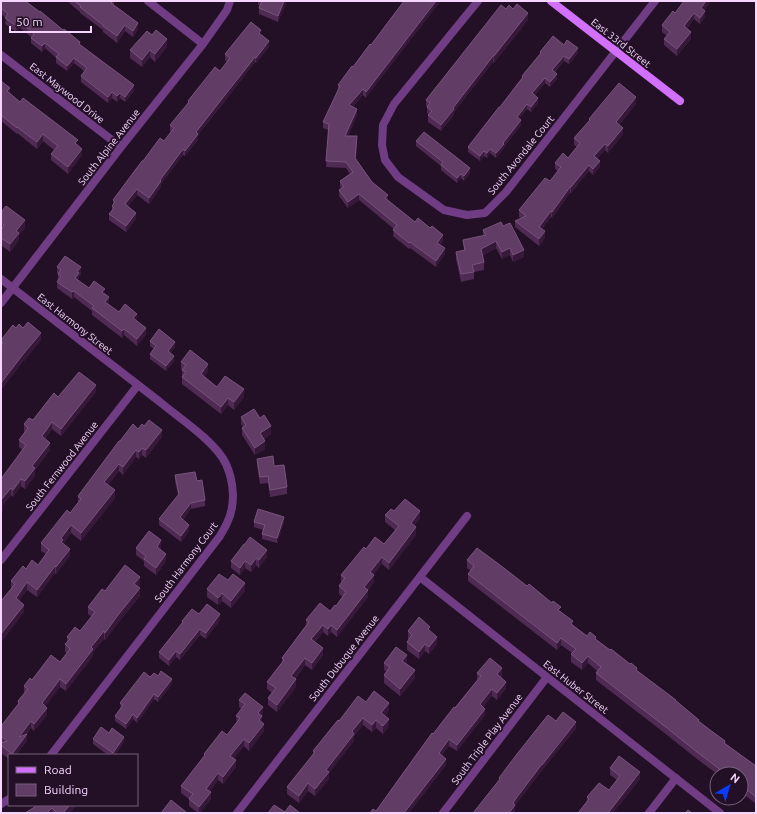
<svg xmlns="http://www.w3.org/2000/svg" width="757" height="814" font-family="Ubuntu,sans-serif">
	<rect width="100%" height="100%" fill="#231026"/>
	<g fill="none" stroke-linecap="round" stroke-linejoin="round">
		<path stroke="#703d84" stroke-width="8" d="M148,1l55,43
			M478,1l-84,103 -11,21 -1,20 3,15 13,17 46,33 23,5 18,-2 21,-21 149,-191
			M1,55l120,92
			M1,279c53,41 106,82 159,123 19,16 56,40 66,62 8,18 10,41 1,59 -2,5 -5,9 -7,13l-169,219
			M1,303l120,-156 82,-103 24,-34 3,-9
			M1,560l137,-175
			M420,577l300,236
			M1,804l8,-5
			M237,813l230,-297
			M443,813l104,-136
			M649,813l27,-35"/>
		<path stroke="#d270fb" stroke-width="8" d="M551,1l129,100"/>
	</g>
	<path fill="#4f2a53" d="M1,1l79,45 54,45 -9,11 -5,-4 -3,4 -5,-4 -4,5 -27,-21v-6l3,-5 -10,-8 -7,8 -11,-8v-5l-11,-10 -3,4 -11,-9v-6l-11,-9 -4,4 -11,-8 1,-6 -5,-4z
		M67,1h47v4l24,24 -5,8 -8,-6 -8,12 -14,-11v-2l-23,-17v-1z
		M258,1h29l-9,21 -19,-8v-6l1,-2 -2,-1z
		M684,1h27l-7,9 1,7 -5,7 -6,-5 -7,10 4,10 -14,17 -13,-11v-6l3,-3 -5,-4v-7l13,-12z
		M506,9l22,11 -34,43 -1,-1 -39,50v3l-13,16 -13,-9v-7l1,-1 -2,-1v-6l-1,-1v-6z
		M261,35l8,12 -13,16 -1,-1 -34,44 -23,29v5l-13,16 -2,-1 -22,29v3l-12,17 -12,-9 -9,11 8,13 -10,13 -17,-12v-6l3,-3v-5l1,-1v-5l30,-39 21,-20 7,-9 -1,-1v-6l18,-22v-2l32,-30 7,-9 -2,-2v-6z
		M370,44l-4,54 -3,-3 -10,12 4,8 -9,21 9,7 -1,16 16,23 16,19 27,21 28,19 -3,4 5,9 -9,13 -26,-19 -1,1 -16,-13 1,-7 -35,-29 -11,8 -9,-12v-6l2,-1 -1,-2v-6l10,-7 -4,-6 -20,-1 2,-37 -5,-2v-6l15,-31v-6l15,-18z
		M564,45l14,8 -9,11 -5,-3 -9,11 2,7 -7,8 -5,-4 -10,12 3,8 -7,9 -4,-3 -8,10 2,6 -17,22v1l-8,10 -6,-5 -3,5 -3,-2 -4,5 -12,-9v-5l32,-40 22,-29v-2l18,-22v-2z
		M167,47l-12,15 -5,-5 -8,10 -12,-9v-8z
		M1,81l9,13 10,8 58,43 4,10 -14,19 -17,-14v-6l3,-4 -11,-9 -6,8 -20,-16v1l-16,-13z
		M636,104l-17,21 4,9 -15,19 -3,-3 -8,9 3,8 -7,8 -4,-4 -18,22h-1l-18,25 -1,-1 -9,12 3,9 -6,8 -24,-19v-6l6,-3 -2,-1v-7l31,-29 8,-10 -3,-2v-6l13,-5 9,-11 -3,-2v-7l15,-17v-2z
		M416,141l54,32 -6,8 -3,-3 -4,5 -16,-13v-4l-25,-20z
		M1,212l24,16 -6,7v5l-9,12 -9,-7z
		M503,226l21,31 -11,5 -3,-7 -8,4 -6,-11 -14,8 2,6v8l-10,2v7l-13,3 -5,-23v-7l8,-2 -1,-10 20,-4v-6z
		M57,267l24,7 -2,2 -1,4 11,8 16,6 4,9 -1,1 11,8 18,8 -1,1 10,14 -9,11 -13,-11 -2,3 -30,-23v-4l-18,-14 -2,2 -15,-11 1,-14 -1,-1z
		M16,328h7l18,12 -17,21v-1l-23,30v-50z
		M150,341l25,6 -5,6 4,8 -8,10 -16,-12v-5l4,-5 -4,-3z
		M181,362l27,9 -4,6 13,10 27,10 -10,13 -6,-5 -7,9 -39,-30v-14l-1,-1z
		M96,392l-35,44 -9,-7 -7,10 5,11 -15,20v6l-10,13 -4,-3 -8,11 -2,-2 -8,10v6l-2,-32 22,-29 -4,-3v-7l6,-8h-1v-8l9,-4 25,-23z
		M241,417l19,1 11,16 -7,5 1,10 -10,6 -13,-20v-7l1,-1 -2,-3z
		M138,429l24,8 -16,21 -4,-3 -3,4 -3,-2 -13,18 -4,-4 -11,14 7,13 -34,43 -10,-8 -8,11 7,12 -14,18 -1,-1 -18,24 -10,-7 -8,10 5,12 -23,30v-43l1,1 9,-11v-8l15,-12 12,-4 8,-11 -5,-3v-8l29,-30 8,-10v-7l42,-55z
		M257,459l30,28v7l-17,3 -2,-14 -8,1 -3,-18z
		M175,475l22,6 8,19v6l-14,3 -8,11 6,11 -8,11 -22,-17v-6l19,-24 -3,-14z
		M394,511l26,7 -6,8 2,9 -27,35 -7,-6 -9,11 1,7 -6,8v7l-31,40 -6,-5 -3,4 -5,-4 -8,10 8,13 -11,15 -7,-5 -10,14 1,8 -19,25 -9,-7v-7l4,-5 -5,-4v-7l15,-19v-5l24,-33v-5l24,-9 6,-5 7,-9 -4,-3v-8l3,-3 -1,-1v-7l25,-26 18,-5 11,-14 -10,-8v-7z
		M254,522h30l-7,21 -15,-4v-5l1,-4 -9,-3z
		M136,548h25l-1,1 6,12 -10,14 -12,-9v-5l-8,-6z
		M267,557l-8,11 -3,-3 -5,7 -6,-4 -5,7 -9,-7v-7z
		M467,560l60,26 34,26 12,13 14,11 9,3 80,62 49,42 31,23v38l-15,-12v-18h-24l-20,-15 -30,-24 -71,-55v-7l1,-2 -9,-8 -6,7 -11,-8v-8l1,-1 -11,-8 -4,5 -89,-69v-7l3,-3 -4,-3z
		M228,580l17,11 -14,17 -9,-7 -4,4 -11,-8v-8z
		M140,584l-2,3 2,9 -22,27 -13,17 -1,-1 -11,13v4l-27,35 -6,-4 -15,19 2,9 -13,16 -3,-3 -4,6v7l-11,14h-7v4l-8,-6v-29l1,1 16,-20v-4l6,-8v-7l8,-6 28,-18 7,-9 -2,-1v-8l2,-2v-5l13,-6 12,-14 -4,-3v-7l17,-16z
		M199,614l21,6 -14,19 -6,-4 -20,25 -4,-3 -7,9 -10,-8v-6l23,-29v-2z
		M408,631h22l7,13 -8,10 -4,-3 -6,8 -12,-9v-8l2,-2 -1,-1z
		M407,662l-1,1 9,15 -15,18 -16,-13v-8l3,-3 -3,-2v-7z
		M477,673l25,1 -1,3 5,11 -9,12 -5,-4 -9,11 2,8 -28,36 -8,-5 -7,9 4,10 -37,48h-39l6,-2 57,-77 44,-54z
		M158,676l14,8 -14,18 -4,-3 -17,24 -4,-4 -7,10 -11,-8v-5l6,-7 -1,-6 30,-26z
		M239,700l24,15 -1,1v6l2,9 -15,20 -5,-5 -10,12 2,9 -13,17 -5,-4 -8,11 1,8 -11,14h-2l-9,-7v-7l-8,-6v-7l23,-30v-2l23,-19 10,-12 -1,-7 6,-7 -3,-2z
		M366,702l23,8 -4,6 4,10 -6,8 -7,-6 -4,4 -9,-7 -9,11v5l-25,32v6l-14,17 -7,-5 -9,12 -12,-9v-7l26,-33v-3l26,-30z
		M109,733l15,9 -9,13h-7l-15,-11v-5z
		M610,768l30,11 -27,34h-35l9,-12v-4l22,-7 8,-10 -7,-5z
		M38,805h39l-7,8h-45z"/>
	<path fill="#361839" d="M284,1h3l-9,21v-6z
		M436,1h5l-75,97v-6z
		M706,1h5l-10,13v-6z
		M705,11v6l-5,7v-6z
		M528,13v7l-34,43v-7z
		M694,13v6l-10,14v-7z
		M20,22v6l-4,4v-6z
		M138,23v6l-5,8v-6z
		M125,25v6l-8,12v-7z
		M691,32v7l-14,17v-7z
		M167,39v8l-12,15v-8z
		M269,41v6l-13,16v-5z
		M45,43v5l-3,4v-6z
		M578,48v5l-9,11v-5z
		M150,50v7l-8,10v-7z
		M493,56v6l-39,50v3l-13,16v-6l12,-17z
		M564,56v5l-12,13v-4z
		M255,57v5l-57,73v5l-13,16v-5l11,-19z
		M74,58v5l-7,8v-5z
		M557,74v5l-7,8v-5z
		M545,78v5l-13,15v-5z
		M134,85v6l-9,11v-5z
		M10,88v6l-3,-3z
		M363,89v6l-14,17v-7z
		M112,92v6l-4,5v-6z
		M120,93v5l-3,4v-6z
		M636,97v7l-20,24v-6z
		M538,98v5l-7,9v-5z
		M527,104v5l-10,13v-5z
		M357,109v6l-12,27v-6z
		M521,120v5l-17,22v1l-8,10v-5l7,-10z
		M623,128v6l-15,19v-7z
		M43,134v7l-6,8v-7z
		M605,144v6l-11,13v-7z
		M82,149v6l-14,19v-7z
		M183,149v6l-22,29v3l-12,17v-6l11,-18z
		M490,149v4l-3,5v-5z
		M484,151v5l-4,5v-5z
		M600,161v6l-7,8v-6z
		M589,165v6l-18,22v-6z
		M470,168v5l-6,8v-5z
		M461,174v4l-4,5v-5z
		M570,187v6l-18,25v-6z
		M137,189v6l-12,15v-6z
		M359,194v6l-11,8v-6z
		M388,195v6l-3,-3z
		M551,211v6l-12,16v-6z
		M136,213v6l-10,13v-6z
		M25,220v8l-6,7v5l-9,12v-8l6,-13z
		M545,231v7l-6,8v-7z
		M443,235v6l-6,8v-6z
		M496,241v7l-15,8v-7z
		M445,248v6l-9,13v-6z
		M510,248v7l-8,4v-7z
		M524,250v7l-11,5v-7z
		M81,267v7l-2,2v4l-4,5v-7l2,-6z
		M74,291v6l-2,2v-7z
		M109,297v6l-4,5v-6z
		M137,314v6l-4,5v-7z
		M146,328v7l-9,11v-7z
		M124,329v6l-2,3v-7z
		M41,333v7l-17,21v-8z
		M175,342v5l-7,9v-5z
		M24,353v7l-23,30v-7z
		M174,356v5l-8,10v-5z
		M208,364v7l-7,11v-8z
		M96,385v7l-35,44v-7z
		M244,389v8l-10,13v-8z
		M228,398v7l-7,9v-7z
		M52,422v7l-10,14v-7z
		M271,426v8l-11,7v-8z
		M162,430v7l-16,21v-8z
		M265,441v8l-10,6v-7z
		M50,443v7l-15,20v6l-10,13v-8l7,-15z
		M142,448v7l-3,4v-7z
		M136,450v7l-13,18v-8z
		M119,464v7l-15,19v-8z
		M21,479v7l-8,11v-7z
		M11,488v7l-8,10v6l-2,2v-13z
		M115,490v8l-34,43v-8z
		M191,503v6l-11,14v-6z
		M420,511v7l-9,12v-7z
		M284,517v5l-7,21v-5z
		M71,525v8l-8,11 -2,5v-11z
		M189,525v6l-8,11v-6z
		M416,527v8l-27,35v-7z
		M161,540v8l-4,6v-7z
		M70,549v7l-14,18v-7z
		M267,550v7l-8,11v-8z
		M166,554v7l-10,14v-7z
		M382,557v7l-12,15v-7z
		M256,558v7l-5,7v-7z
		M245,561v7l-5,7v-7z
		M55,566v7l-18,24v-7z
		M374,575v7l-6,8v7l-31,40v-7l27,-43z
		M140,577v7l-6,7v-7z
		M27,582v8l-11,15v-7z
		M245,583v8l-14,17v-7z
		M140,588v8l-22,27 -13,17v-7l13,-18z
		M222,593v8l-4,4v-7z
		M24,605v7l-23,30v-8z
		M220,614v6l-14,19v-6z
		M323,625v7l-12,14v-7z
		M331,625v7l-3,4v-7z
		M200,629v6l-20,25v-6z
		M104,631v8l-11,13v4l-27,35v-7l25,-37z
		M437,637v7l-8,10v-7z
		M561,638v7l-4,5v-7z
		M425,644v7l-6,8v-7z
		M323,648v7l-11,15v-7z
		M176,651v6l-7,9v-6z
		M407,655v7l-5,6v-7z
		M588,656v7l-6,7v-7z
		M305,658v7l-14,18v-7z
		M502,668v6l-5,7v-7z
		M415,670v8l-15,18v-7z
		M60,679v8l-18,24v-8z
		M172,679v5l-14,18v-5z
		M296,679v8l-19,25v-7z
		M506,682v6l-9,12v-7z
		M492,689v7l-12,15v-7z
		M154,694v5l-17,24v-5z
		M389,703v7l-8,11v-8z
		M263,707v8l-5,5v-7z
		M47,708v7l-13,16v-7z
		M485,709v6l-28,36v-6z
		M133,714v5l-7,10v-5z
		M262,716v7l-3,-3z
		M363,718v7l-9,11v5l-25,32v6l-14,17v-7l11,-19 26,-39z
		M389,719v7l-6,8v-8z
		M376,720v8l-4,4v-7z
		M31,721v7l-12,16v-7z
		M576,722v7l-34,42v-6z
		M264,724v7l-15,20v-8z
		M27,734v7l-11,14h-4v-1z
		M124,737v5l-9,13h-2v-2z
		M244,739v7l-14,17v-7z
		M449,739v7l-10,14v-7z
		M446,759v6l-37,48h-5z
		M236,760v7l-13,17v-7z
		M1,764h1v7l-1,1z
		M542,764v7l-27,35v6l-1,1h-5l4,-10z
		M640,772v7l-27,34h-5z
		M218,773v7l-12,16v-7z
		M308,783v8l-9,12v-7z
		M211,792v7l-11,14h-1v-6z
		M70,805h7l-7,8h-7z
		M52,808v5h-5z"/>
	<path fill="#613c65" stroke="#78547d" d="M1,1h24l15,11v-1l23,19 1,-1 16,13 -1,2 55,41 -9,12 -5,-4 -3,3 -5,-4 -4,5 -27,-21 6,-8 -13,-10 -7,8 -11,-9 3,-3 -14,-11 -3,3 -11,-8 3,-4 -14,-12 -4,4 -11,-8 3,-4 -7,-6z
		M74,1h39l-2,2 27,20 -5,8 -8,-6 -8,11 -14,-10v-1l-23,-18 1,-1z
		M262,1h22l-6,15 -19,-8z
		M404,1h32l-70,91 -3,-3 -14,16 8,4 -12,27h12l-2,22 17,24 16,13 -3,3 30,24 3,-4 12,10 2,-2 11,9 -6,8 8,5 -9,13 -26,-19 -1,1 -16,-13 4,-5 -38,-31 -11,8 -9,-12 5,-3 -4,-6 13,-9 -7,-10 -20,-1 3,-37 -6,-2 17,-36 -2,-1 14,-19 1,1 17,-23 1,1z
		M684,1h22l-5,7 4,3 -5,7 -6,-5 -10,13 7,6 -14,17 -13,-10 6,-7 -8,-7 11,-14 2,2z
		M517,4l11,9 -34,43h-1l-40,52 1,1 -13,16 -13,-10 4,-4 -5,-4 3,-4 -4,-3 75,-95 5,4 3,-4 4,4z
		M251,22l10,8 -2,3 10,8 -13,17 -1,-1 -34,43 -25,32 2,2 -13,17 -2,-2 -23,31 1,1 -12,17 -12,-9 -12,15 11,9 -10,13 -17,-12 5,-6 -2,-2 3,-4 -2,-2 29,-39h1l17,-23 4,3 10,-13 -4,-3 19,-23 -1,-1 27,-34 5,4 10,-13 -5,-4z
		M156,30l11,9 -12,15 -5,-4 -8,10 -12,-10 17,-19 5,4z
		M553,36l11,9 3,-5 11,8 -9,11 -5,-3 -12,14 5,4 -7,8 -5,-4 -13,15 6,5 -7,9 -4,-3 -10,13 4,3 -18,23 1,1 -8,9 -6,-4 -3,4 -3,-2 -4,5 -12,-9 31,-40h1l23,-30 -1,-1 19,-23 -1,-1z
		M1,81l9,7 -3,3 13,11 3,-4 55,42 -3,3 7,6 -14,18 -17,-13 7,-8 -15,-12 -6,8 -20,-15v1l-16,-13z
		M619,83l17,14 -20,25 7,6 -15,18 -3,-2 -11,12 6,5 -7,8 -4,-4 -18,22h-1l-18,25 -1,-1 -12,16 6,4 -6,8 -24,-18 11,-5 -7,-6 26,-32 5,3 11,-14 -6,-4 8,-10 5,5 12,-15 -6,-5 16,-18 -1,-1z
		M424,132l46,36 -6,8 -3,-2 -4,4 -16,-13 2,-3 -27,-21z
		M6,206l19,14 -9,11 3,2 -9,11 -9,-6v-8l3,-5 -3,-2v-11z
		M501,222l2,4 7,-3 14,27 -11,5 -3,-7 -8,4 -6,-11 -15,8 3,13 -12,3 2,7 -13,2 -5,-22 9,-2 -2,-10 23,-5 -3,-5z
		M65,256l16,11 -4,5 2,1 -4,5 14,10 5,-7 11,8 -3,3 7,5 -4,5 14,10 6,-8 12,10 -4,4 13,10 -9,11 -13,-10 -2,2 -30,-23 2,-2 -20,-15 -2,1 -15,-10 4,-6 -3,-2 3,-4 -4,-3z
		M28,322l13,11 -17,20 -23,30v-37l2,-3 -2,-2v-1l12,-15 3,3 3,-4 4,4z
		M159,329l16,13 -7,9 6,5 -8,10 -16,-12 6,-8 -6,-5z
		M190,350l18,14 -7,10 16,13 8,-11 19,13 -10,13 -6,-4 -7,9 -39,-30 4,-5 -4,-2 4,-5 -5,-3z
		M79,372l17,13 -35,44 -9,-7 -10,14 8,7 -18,23 3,2 -10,13 -4,-2 -8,11 -2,-2 -10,12v-21l25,-34 -7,-5 9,-12 -4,-4 5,-6 4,2 21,-27 4,4z
		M254,409l6,9 4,-3 7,11 -11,7 5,8 -10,7 -13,-20 4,-3 -5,-8z
		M149,420l13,10 -16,20 -4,-2 -3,4 -3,-2 -13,17 -4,-3 -15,18 11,8 -34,43 -10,-8 -10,13 2,2 -2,2 9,7 -14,18 -1,-1 -18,24 -10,-8 -11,16 8,7 -23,29v-35l1,1 13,-16 -4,-3 12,-15 3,3 6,-9 6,5 11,-15 -8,-7 26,-33 3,3 11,-14 -3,-3 41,-55h1l13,-17 5,5 4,-5 2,2z
		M273,456l1,10 10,-1 3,22 -17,3 -2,-14 -8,1 -3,-18z
		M195,472l2,9 5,-1 3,20 -14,3 -11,14 9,8 -8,11 -22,-17 20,-25 -4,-19z
		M405,499l15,12 -9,12 5,4 -27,36 -7,-6 -12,15 4,3 -10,12 4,3 -31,40 -6,-5 -3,4 -5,-4 -12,14 12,9 -11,15 -7,-5 -14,18 5,3 -19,26 -9,-7 8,-10 -9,-6 17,-22 -2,-2 27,-36 -3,-2 14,-17 10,8 5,-6 1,1 10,-14 -7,-6 6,-8 -4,-3 23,-28 2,2 9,-12 9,7 15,-18 -14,-11 6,-6 3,2z
		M258,509l26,8 -7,21 -15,-4 3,-9 -11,-3z
		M149,531l12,9 -4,7 9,7 -10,14 -12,-9 2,-3 -10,-8z
		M250,537l17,13 -8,10 -3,-2 -5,7 -6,-4 -5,7 -9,-7 13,-17h1z
		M477,548l23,17 27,21 2,-2 23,19 1,-2 8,6 -3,3 15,11 -2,3 16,12 3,-4 6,5 -1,2 15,11 1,-1 19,15 1,-1 6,5 -1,2 40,30h-1l24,20 -1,1 27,20 -1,2 32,23v31l-15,-12v-11h-15l-29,-22 -30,-24 -71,-55 5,-6 -13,-11 -6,7 -11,-9 5,-5 -15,-11 -4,5 -89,-69 6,-8 -7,-6z
		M125,565l15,12 -6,7 6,4 -22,27 -13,18 -1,-2 -13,16 2,2 -27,35 -6,-5 -18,24 5,5 -13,16 -3,-3 -12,16 8,-3 -15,20 -11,-9v-2l6,-2 -6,-5v-12l1,1 17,-22 -1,-2 10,-12 -4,-3 6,-8 2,2 19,-25 9,7 10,-13 -5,-5 5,-5 -3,-2 8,-10 5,4 15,-19 -7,-5 14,-18 3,2z
		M219,574l9,6 5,-6 12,9 -14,18 -9,-8 -4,5 -11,-9z
		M207,604l13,10 -14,19 -6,-4 -20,25 -4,-3 -7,9 -10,-8 24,-30 -1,-1 10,-12 7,5z
		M419,617l11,10 -2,2 9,8 -8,10 -4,-3 -6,8 -12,-10 5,-7 -4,-4z
		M396,647l11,8 -5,6 13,9 -15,19 -16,-14 6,-8 -6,-4z
		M490,658l12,10 -5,6 9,8 -9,11 -5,-4 -12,15 5,5 -28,36 -8,-6 -10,14 7,6 -42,54h-34l3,-4 3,2 56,-78 1,1 21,-27 1,1 26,-32 -4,-3z
		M161,671l11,8 -14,18 -4,-3 -17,24 -4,-4 -7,10 -11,-8 8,-11 -3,-2 24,-31 6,5 4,-4 4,3z
		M374,691l15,12 -8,10 8,6 -6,7 -7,-6 -4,5 -9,-7 -11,13 2,3 -28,36 3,2 -14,17 -7,-6 -9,13 -12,-9 28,-35 -2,-1 25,-31 1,1 19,-25 8,6z
		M245,693l18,14 -5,6 4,3 -3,4 5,4 -15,19 -5,-4 -14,17 6,4 -13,17 -5,-4 -12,16 5,3 -12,15 -10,-8 4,-5 -12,-8 24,-31 -1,-1 18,-23 5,4 13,-17 -4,-2 9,-12 -6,-4z
		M563,712l13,10 -34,43v-1l-25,33 -4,6 2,2 -6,8h-36l27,-34 -1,-1 18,-24 31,-39 8,6z
		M101,727l8,6 3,-5 12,9 -11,16 -20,-14z
		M619,756l21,16 -32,41h-30l11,-14 -2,-2 12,-14 10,7 11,-14 -10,-8z
		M171,800l15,12 -1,1h-24z
		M38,805h32l-7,8h-6l-5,-5 -5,5h-22z
		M274,805l11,7 5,-7 10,8h-32z
		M688,810l4,3h-7z"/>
	<g text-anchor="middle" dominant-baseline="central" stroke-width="4" stroke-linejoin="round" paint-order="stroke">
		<g font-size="10" fill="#f6d6fe" stroke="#231026">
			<text transform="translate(621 43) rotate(38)">East 33rd Street</text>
			<text transform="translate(67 93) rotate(38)">East Maywood Drive</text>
			<text transform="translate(109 147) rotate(-52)">South Alpine Avenue</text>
			<text transform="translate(521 155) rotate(-51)">South Avondale Court</text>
			<text transform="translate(75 324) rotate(38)">East Harmony Street</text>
			<text transform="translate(62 466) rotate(-52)">South Fernwood Avenue</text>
			<text transform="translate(186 562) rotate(-53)">South Harmony Court</text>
			<text transform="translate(344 658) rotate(-52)">South Dubuque Avenue</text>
			<text transform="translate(576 687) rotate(38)">East Huber Street</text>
			<text transform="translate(487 739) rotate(-53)">South Triple Play Avenue</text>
		</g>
	</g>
	<rect width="757" height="814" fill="none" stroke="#f6d6fe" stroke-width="4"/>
	<rect x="8" y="754" width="130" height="52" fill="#231026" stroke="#775f7c"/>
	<rect x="16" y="767" width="20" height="6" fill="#d270fb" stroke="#775f7c"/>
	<text x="44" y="774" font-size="12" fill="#f6d6fe">Road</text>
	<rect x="16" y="784" width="20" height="12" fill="#613c65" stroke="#775f7c"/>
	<text x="44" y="794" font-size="12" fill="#f6d6fe">Building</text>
	<g transform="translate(729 786) rotate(38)"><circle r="19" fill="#231026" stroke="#775f7c"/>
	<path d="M0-3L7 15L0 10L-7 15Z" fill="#083cf8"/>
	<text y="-6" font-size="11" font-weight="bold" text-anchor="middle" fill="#f6d6fe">N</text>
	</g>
	<path d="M10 26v6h81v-6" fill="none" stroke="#f6d6fe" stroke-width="2"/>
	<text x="16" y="26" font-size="12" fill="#f6d6fe" stroke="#231026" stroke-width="3" paint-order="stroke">50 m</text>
</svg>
